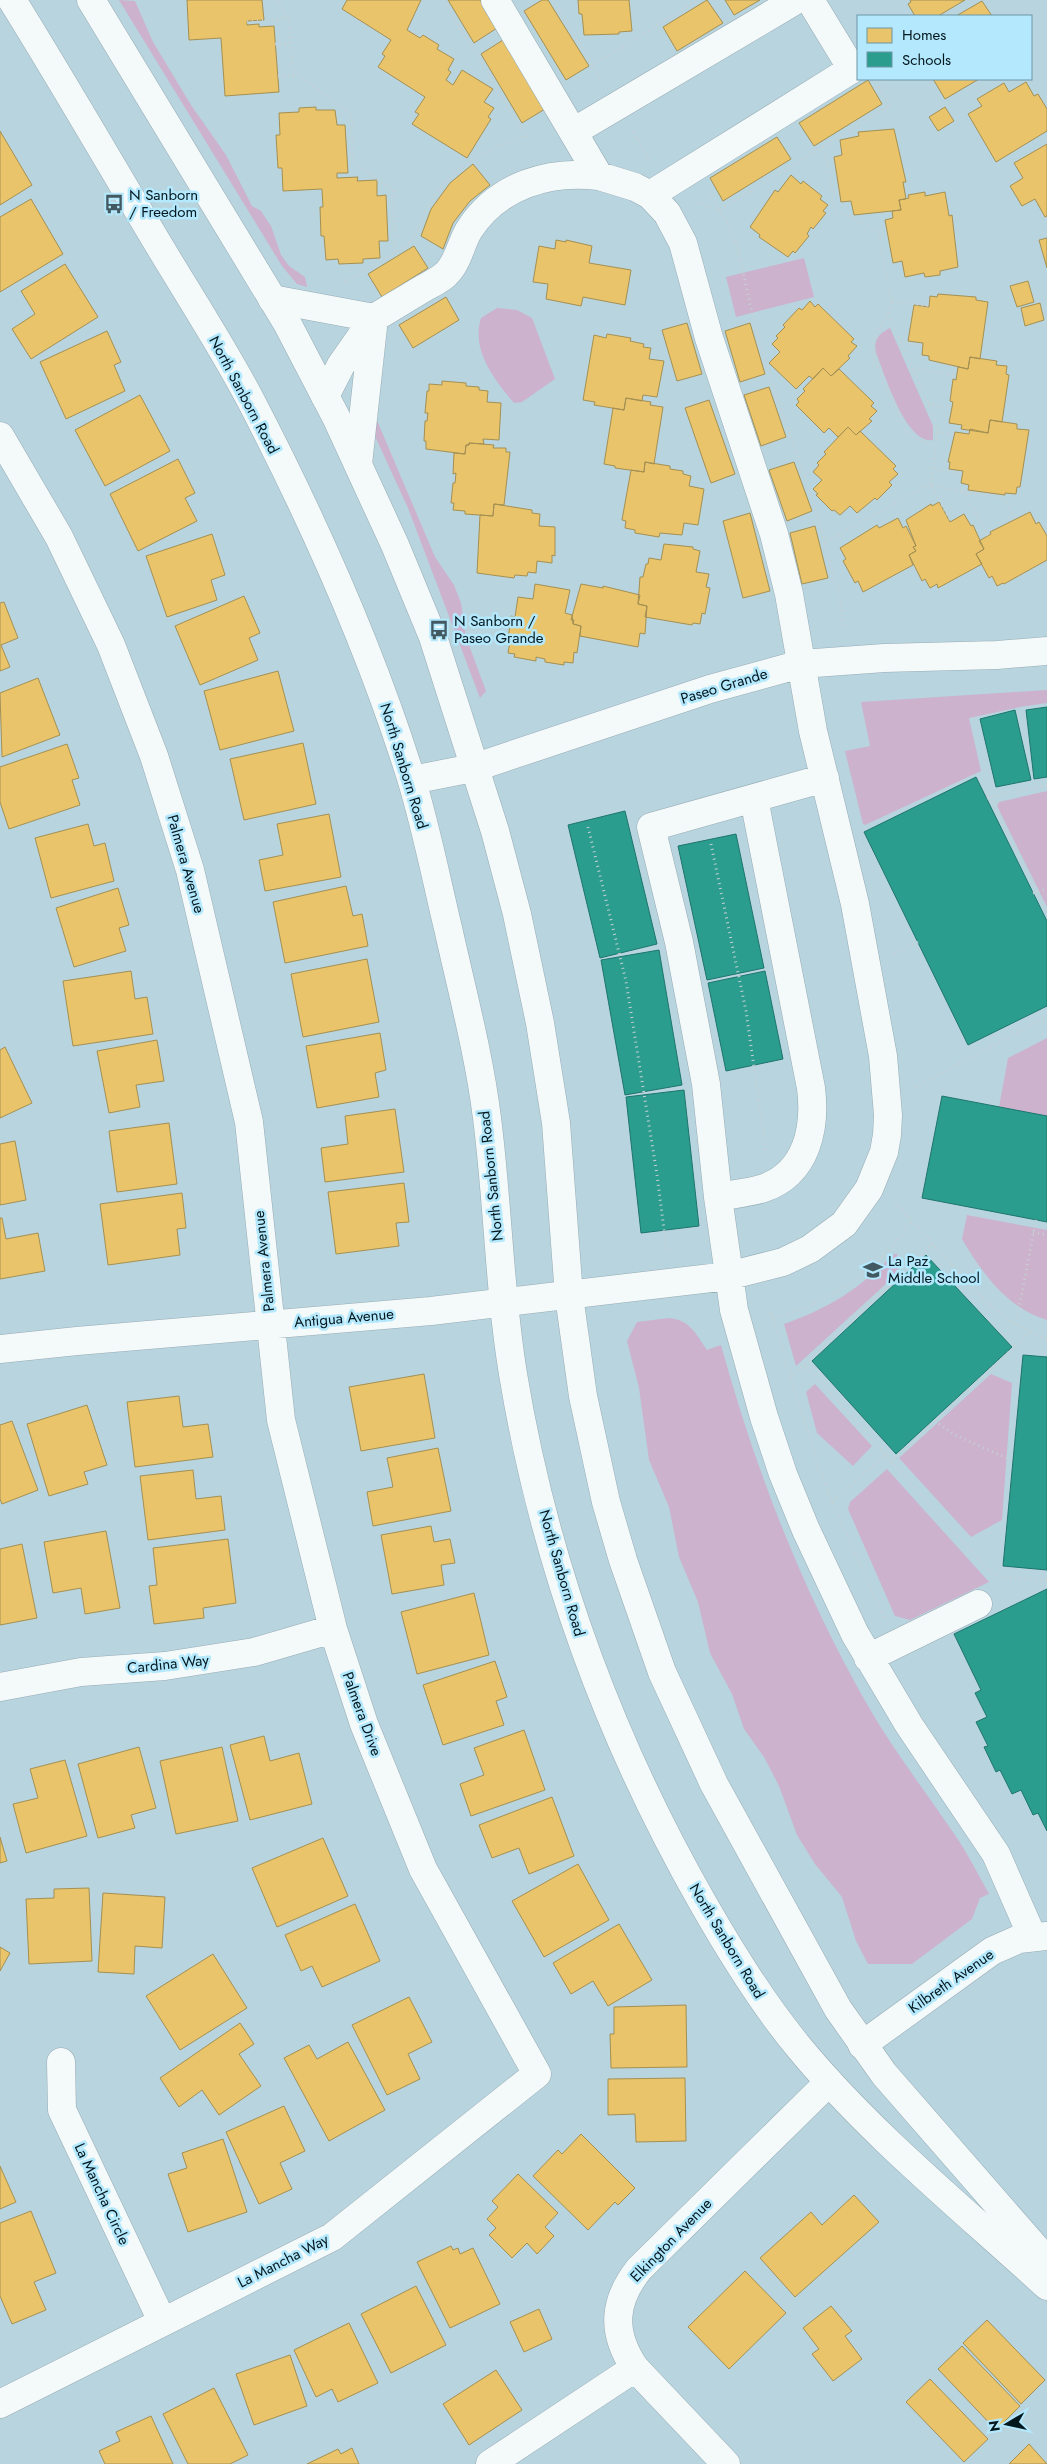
<svg xmlns="http://www.w3.org/2000/svg" width="1047" height="2464" font-family="Jost,sans-serif">
	<rect width="100%" height="100%" fill="#b8d4df"/>
	<path fill="#ccb2cd" d="M119,0l16,1 18,41 38,63 35,50 26,51 9,5 10,15 10,29 8,11 16,11 2,10 -10,-3 -15,-18z
		M804,258l10,39 -78,20 -10,-40z
		M497,308l20,2 15,8 23,61 -33,23 -8,1c-20,-24 -43,-53 -33,-85z
		M890,328l43,98v14c-27,5 -49,-68 -57,-87 -3,-13 3,-20 14,-25z
		M373,411l62,146 19,28 7,18 5,34 20,54 -6,7 -72,-190 -34,-74z
		M1047,690v13l-27,4 -51,11 12,53 -116,54 -2,-1 -18,-73 25,-5 -9,-44z
		M1047,791v116l-50,-101 2,-4z
		M1047,1038v78l-48,-9 9,-49z
		M967,1215l80,15v90c-40,-12 -65,-47 -85,-81z
		M894,1254h3l2,18 -103,94 -12,-42c46,-16 76,-36 110,-70z
		M669,1318c21,2 27,16 38,32l14,-5c35,127 82,247 147,361 27,47 61,90 91,135 11,17 20,35 30,53l-9,4 -8,21 -60,45h-44l-12,-23 -14,-44 -27,-33 -18,-29 -18,-49 -15,-29 -20,-28 -12,-35 -22,-41 -12,-51 -19,-45 -10,-50 -20,-47 -10,-72 -12,-47 10,-19z
		M991,1374l21,9 -10,137 -31,17 -72,-79z
		M815,1384l57,62 -19,20 -36,-33 -11,-41z
		M887,1469l102,113 -79,38 -15,-4 -47,-107 2,-7z"/>
	<path fill="#e9c46a" stroke="#a49053" d="M187,0h75l2,20 -17,1v4l12,-1v3l15,-1 5,66 -54,4 -4,-58 -32,2z
		M347,0h74l-14,30 13,8 3,-3 16,10 -2,4 17,10 -6,11 3,2 -5,8 7,5 9,-15 31,19 -9,13 10,6 -6,9 3,2 -24,39 -55,-34 7,-10 -4,-2 10,-15 -47,-30 7,-11 -3,-2 9,-14 -49,-31z
		M448,0h32l17,28 -23,15z
		M542,0h6l41,66 -23,14 -42,-69z
		M578,0h51l3,31 -13,1v2l-35,1 -2,-21h-3z
		M707,0l16,23 -46,28 -14,-24z
		M725,0h35l-26,15z
		M910,0h55l-27,16h-23l-7,-12 3,-2z
		M982,1l10,15h-36z
		M503,40l42,69 -23,14 -41,-69z
		M933,79h46l-34,20z
		M868,80l14,24 -68,42 -15,-23z
		M1026,82l8,14 4,-2 9,15v22l-51,31 -28,-48 14,-8 -5,-7 27,-16 5,9z
		M316,107v3h19l2,15h8l3,48h-11v5l21,-1 -1,4 20,-1v16l9,-1 2,46h-9l1,17 -17,1v4l-24,1 -1,-5 -12,1 -2,-24h-3l-1,-29h3l-1,-18 -39,2 -1,-23h-4l-2,-33h4l-1,-22 20,-1v-4z
		M945,107l9,14 -16,10 -9,-14z
		M894,129l12,53h-3l3,17 -7,1 2,10 -47,5 -3,-14 -10,1 -7,-45 8,-2 -2,-15 19,-4 -1,-4z
		M0,131l32,54 -32,20z
		M777,137l14,22 -68,42 -13,-23z
		M1047,144v72l-2,1 -10,-18 -13,7 -12,-20 13,-8 -9,-15z
		M473,164l17,21 -20,16 -17,22 -10,26 -22,-13 10,-27 19,-26z
		M791,175l10,9 2,-3 19,15 -2,3 8,6 -5,6 3,2 -13,16 -2,-2 -4,7 2,2 -14,17 -2,-2 -5,6 -29,-20 1,-2 -10,-8 25,-37 3,2z
		M925,192v4l20,-4 4,24 3,-1 6,52 -18,4v4l-15,2 -1,-4 -19,4 -3,-16 -9,2 -8,-43 8,-2 -1,-7 9,-1 -2,-10 10,-2 -1,-3z
		M31,199l32,55 -63,38v-75z
		M1047,238v30l-8,-28z
		M556,240l10,2v-2l26,6 -3,17 42,7 -6,35 -42,-8 -2,9 -35,-7 2,-15 -15,-2 6,-36 16,3z
		M414,246l14,22 -46,29 -14,-23z
		M65,264l33,53 -67,42 -19,-30 23,-15 -14,-23z
		M1028,281l6,21 -17,5 -7,-21z
		M938,294l38,3v3l12,2 -8,57 -10,-2 -2,12 -39,-9v-4l-7,-1 1,-12 -15,-2 6,-36 15,2 1,-11 7,1z
		M446,297l13,23 -46,28 -14,-23z
		M810,301l5,6 3,-3 36,35 -3,3 6,4 -9,10 2,2 -19,18 -8,-8 -10,11 -4,-3 -13,13 -27,-26 11,-11 -8,-8 6,-6 -2,-2 9,-9 -2,-2 16,-17 3,2z
		M1040,303l4,17 -19,6 -4,-18z
		M687,323l15,51 -25,7 -15,-51z
		M750,323l15,51 -25,8 -15,-51z
		M107,331l14,31 -7,3 11,26 -59,28 -26,-57z
		M607,334l24,4 -1,3 14,3 -1,3 8,1 -2,11 15,2 -7,36 -14,-2 -1,6 -16,-3 -2,12 -30,-5 1,-3 -12,-2 11,-65 12,3z
		M970,357l27,4 -1,4 11,1 -1,8 3,1 -7,47 -12,-2 -2,13 -27,-4 1,-4 -13,-2 4,-21 -3,-1 3,-22 3,1 2,-13 10,2z
		M823,368l8,8 8,-7 35,34 -3,3 6,5 -8,8 3,2 -16,14 -8,-8 -10,10 -9,-9 -5,5 -28,-28 3,-3 -2,-3 8,-8 -2,-2z
		M442,381l24,2v3l13,1v3l9,1 -1,11 14,1 -2,37 -16,-1 1,5 -15,-1v2h-3l-1,9 -39,-5v-8h-2l1,-20h2l1,-8h-3l2,-22h2v-7l13,1z
		M769,387l17,50 -25,9 -17,-51z
		M140,395l30,56 -65,35 -30,-56z
		M626,398l25,4 -1,3 13,2 -9,57 -9,-2 -1,10 -29,-4v-2l-11,-2 9,-56 11,2z
		M709,400l26,74 -24,9 -26,-75z
		M990,420l27,4v5l12,1 -9,57h-3l-1,7 -11,-1v2l-37,-5 1,-5 -8,-2 2,-12 -14,-2 1,-7h-2l7,-30 14,2 1,-5 18,4z
		M848,427l8,8 4,-4 36,35 -3,3 5,5 -9,8 3,3 -15,15 -2,-2 -18,15 -7,-7 -10,9 -6,-5 -2,1 -16,-16 2,-1 -5,-5 9,-9 -9,-8 6,-7 -2,-2 9,-9 -2,-2z
		M469,443l25,2 -1,3h13v4h4l-6,53 -10,-1 -1,12 -28,-2v-3l-12,-1 1,-7h-3l2,-20h2l1,-10 -3,1 1,-21 11,1 1,-9h3z
		M178,459l17,34 -10,5 12,23 -59,30 -28,-57z
		M645,462l25,4v3l13,2v3l8,2 -2,10 15,3 -6,36 -14,-2 -2,12 -22,-2 -1,4 -24,-4v-3l-10,-2 1,-7 -4,-1 9,-50 13,2z
		M794,462l18,49 -25,10 -18,-51z
		M939,502l11,20 14,-8 7,12 2,-1 11,24 -8,5 6,10 -44,24 -1,-4 -7,4 -5,-9 -3,2 -13,-26 7,-4 -3,-4 3,-1 -10,-26 25,-16 1,2z
		M494,504l38,6v3l8,1 -1,12 16,1v29l-3,-1v8l-15,-2 -1,12 -8,-1 -1,4 -12,-1 -1,3 -37,-5 3,-58 13,1z
		M1030,512l6,12 3,-2 8,14v24l-43,24 -1,-1 -6,3 -5,-10 -3,2 -13,-24 8,-5 -5,-8 12,-7 -1,-2z
		M750,513l20,78 -27,7 -20,-77z
		M898,518l5,10 3,-2 10,20 -3,1 3,4 -7,4 4,10 -50,27 -5,-11 -3,2 -12,-22 3,-2 -6,-11 37,-23 2,3z
		M815,526l13,52 -26,6 -12,-51z
		M212,534l13,41 -14,5 6,20 -50,17 -21,-61z
		M664,544l29,3v2l7,2 -4,21 13,2 -3,13 4,1 -5,26 -3,-1 -2,11 -7,-1 -1,2 -47,-8 2,-11 -9,-2 2,-27h3l3,-13h2l1,-6 12,2z
		M535,584l35,6 -5,23 7,2 1,9 8,2 -4,27 -3,-1 -1,11 -9,-1v3l-19,-3v-3l-9,-2v4l-22,-4 1,-3 -7,-1 2,-12 -2,-1 3,-24 4,1 3,-20 15,2z
		M581,584l22,4v-2l37,9 -2,9 9,2 -2,28 -5,-1 -2,14 -58,-11 1,-10 -8,-2 1,-4h-3z
		M244,596l16,37 -11,5 9,22 -58,25 -25,-59z
		M4,602l14,36 -17,7 9,22 -10,4v-68z
		M278,671l16,60 -74,19 -16,-59z
		M38,678l22,57 -58,22 -2,-64z
		M303,743l13,61 -72,16 -14,-61z
		M67,744l12,34 -7,2 8,25 -71,24 -9,-27v-35z
		M329,814l12,63 -76,14 -6,-31 24,-5 -6,-31z
		M88,824l6,22 11,-3 9,38 -63,17 -16,-60z
		M346,886l7,30 9,-2 6,32 -83,17 -12,-61z
		M118,888l11,37 -10,3 7,23 -52,16 -18,-59z
		M367,959l12,63 -76,15 -12,-63z
		M131,971l4,28 12,-2 6,37 -80,12 -10,-65z
		M380,1033l6,37 -11,3 4,24 -62,11 -11,-62z
		M157,1040l7,41 -28,4 4,22 -31,6 -12,-62z
		M5,1047l27,56 -32,15v-68z
		M395,1109l9,63 -79,10 -4,-34 27,-4 -3,-28z
		M169,1123l8,61 -60,8 -8,-61z
		M15,1141l11,59 -26,5v-61z
		M404,1183l5,39 -13,1 3,23 -63,8 -8,-62z
		M182,1193l4,35 -9,1 3,26 -72,10 -8,-61z
		M0,1218h2l4,21 32,-6 7,38 -45,8z
		M424,1374l11,64 -74,13 -12,-64z
		M179,1396l4,31 25,-3 5,33 -78,10 -8,-65z
		M87,1405l20,60 -23,7 4,12 -39,12 -22,-72z
		M12,1421l26,69 -36,14 -2,-5v-74z
		M438,1448l13,63 -78,15 -6,-34 26,-5 -6,-29z
		M193,1470l3,29 25,-3 4,34 -77,10 -8,-64z
		M431,1526l3,16 16,-3 5,24 -14,2 3,20 -52,9 -11,-59z
		M106,1531l14,77 -35,6 -4,-26 -28,5 -9,-51z
		M228,1539l8,64 -33,5 1,10 -50,6 -5,-38 8,-1 -4,-37z
		M22,1544l15,74 -37,7v-76z
		M474,1593l15,62 -72,19 -16,-62z
		M495,1661l12,36 -11,4 8,24 -61,20 -20,-60z
		M524,1730l21,60 -74,26 -11,-32 24,-9 -10,-27z
		M264,1736l6,25 29,-8 13,51 -62,16 -20,-75z
		M139,1747l17,61 -25,7 4,13 -37,10 -20,-74z
		M222,1747l16,74 -62,13 -16,-73z
		M65,1760l22,76 -61,17 -13,-49 25,-6 -8,-29z
		M552,1797l22,59 -45,18 -10,-26 -27,10 -13,-33z
		M0,1837l7,24 -7,2z
		M323,1838l25,58 -71,31 -25,-59z
		M578,1864l31,56 -65,37 -32,-56z
		M89,1888l3,73 -63,3 -3,-65 28,-1v-9z
		M103,1893l62,4 -3,51 -27,-2 -1,28 -36,-2z
		M355,1904l25,57 -58,26 -10,-21 -11,5 -16,-36z
		M619,1924l33,56 -44,26 -15,-25 -22,13 -18,-31z
		M0,1947l10,6 -10,18z
		M213,1954l34,54 -67,42 -34,-54z
		M409,1997l23,45 -24,12 12,25 -33,16 -35,-70z
		M686,2005l1,62 -76,1 -1,-34h4v-27z
		M240,2023l14,21 -15,10 22,32 -42,29 -17,-25 -23,17 -19,-29z
		M348,2042l37,68 -56,31 -45,-83 25,-13 8,14z
		M685,2078l1,63 -50,1 -1,-28 -27,1v-36z
		M284,2106l21,45 -25,12 12,26 -33,15 -33,-72z
		M581,2134l54,54 -17,17 -3,-3 -27,28 -55,-54 25,-26 4,4z
		M223,2139l24,73 -59,20 -20,-58 19,-6 -5,-15z
		M0,2166l16,36 -16,7z
		M518,2174l40,39 -13,14 9,9 -17,18 -10,-11 -15,15 -23,-23 7,-7 -9,-9 11,-12 -6,-6z
		M854,2195l25,27 -84,75 -35,-39 51,-46 11,13z
		M31,2211l25,62 -22,9 12,28 -34,14 -12,-28v-73z
		M451,2246l2,4 5,-2 2,6 13,-6 27,56 -50,24 -33,-66z
		M745,2271l41,42 -57,56 -41,-42z
		M416,2286l30,59 -55,28 -30,-59z
		M831,2306l21,25 -7,5 17,23 -29,22 -21,-27 7,-5 -16,-21z
		M539,2309l13,30 -28,13 -14,-30z
		M987,2320l58,60 -24,24 -58,-61z
		M349,2323l29,60 -40,19 -6,-13 -16,8 -22,-47z
		M962,2346l58,60 -24,24 -58,-61z
		M290,2355l17,51 -53,19 -18,-51z
		M496,2370l26,40 -53,35 -26,-41z
		M930,2379l58,60 -24,23 -58,-60z
		M214,2388l34,67 -18,9h-42l-25,-50z
		M151,2416l22,48h-68l-6,-13 21,-10 -4,-9z
		M1029,2444l18,20h-38z
		M352,2448l7,16h-52l31,-15 3,5z"/>
	<path fill="#2a9d8f" stroke="#1e756d" d="M1047,707v70l-13,2 -8,-69z
		M1015,710l16,70 -35,7 -16,-68z
		M976,777l71,144v85l-79,39 -104,-213z
		M625,811l32,133 -57,14 -32,-133z
		M736,834l28,134 -57,12 -29,-134z
		M659,950l23,135 -57,10 -24,-135z
		M765,971l18,88 -57,12 -18,-88z
		M684,1090l15,136 -58,7 -15,-136z
		M942,1096l105,20v106l-125,-24z
		M926,1255l86,92 -116,107 -84,-93z
		M1023,1355l24,2v213l-44,-4z
		M1047,1589v242l-9,-18 -5,2 -12,-25 -9,4 -12,-24 -4,2 -12,-25 4,-1 -12,-24 11,-5 -12,-24 6,-3 -27,-56z"/>
	<g fill="none" stroke-linecap="round" stroke-linejoin="round">
		<defs>
			<path id="minor" d="M495,0l104,176 36,11 15,8 202,-126 -42,-69
				M573,132l223,-132
				M272,299l102,19 -33,47 -16,31
				M0,436l59,101 52,108 43,111 36,114 59,252 32,298 52,209 31,95 59,145 114,205 -205,163 -332,167
				M358,464l16,-146c17,-10 33,-20 50,-30 7,-4 16,-8 22,-14 12,-11 15,-31 23,-44 29,-45 80,-60 130,-54
				M825,778l-174,49 28,115 27,142 12,113 16,113 30,107 19,57 23,56 49,104 54,91 87,129 36,82
				M412,780l61,-12 237,-79 91,-25 83,-6 113,-3 50,-4
				M718,1197c15,-3 31,-4 46,-9 43,-15 52,-60 47,-100l-57,-289
				M0,1349l77,-8 354,-30 297,-35 55,-14 27,-13 34,-25 25,-35 15,-37 3,-17 1,-20 -5,-59 -28,-152 -42,-173 -24,-137 -15,-60 -65,-196 -26,-95 -16,-30 -17,-18
				M868,1658l110,-54
				M0,1687l81,-15 84,-6 89,-14 79,-23
				M862,2045l130,-94 27,-12 28,-3
				M61,2062l1,48 100,211
				M490,2464l145,-96
				M726,2464l-91,-96c-24,-36 -22,-66 4,-99l190,-187"/>
			<path id="major" d="M12,0c48,77 93,155 139,232 33,56 69,110 99,167 63,121 120,248 161,379 15,49 25,100 37,150 14,63 31,126 39,190 11,85 12,171 26,256 31,187 97,367 191,531 28,49 57,96 93,140 71,87 167,165 250,241
				M91,0l196,323 49,94 59,128 38,92 62,194 22,83 23,109 16,100 13,173 14,100 23,106 17,58 39,112 52,112 124,225 46,65 163,187"/>
		</defs>
		<use href="#minor" stroke="#96acb5" stroke-width="29"/>
		<use href="#major" stroke="#96acb5" stroke-width="29"/>
		<path stroke="#c7d1d4" stroke-width="3" stroke-dasharray="1 4" stroke-linecap="butt" d="M278,0l11,20 3,50 60,45 1,47 41,29 1,60
			M553,0l48,80
			M247,22l41,-4
			M275,44l15,-1
			M593,65l105,-65
			M278,76l19,-1
			M633,132l16,27
			M824,147l11,63 43,21 14,73 -7,15 -11,16 -3,16 36,82 11,7 18,7
			M709,192l19,33 9,20 17,77 18,60 45,131 23,85 3,32
			M697,202l23,8 170,-104 -12,-20
			M345,282c18,-11 53,-28 66,-41 8,-9 10,-24 17,-35 21,-36 57,-59 98,-70l-83,-136
			M892,301l37,5
			M888,314l50,113 -7,59 20,35
			M900,342l23,4
			M913,368l43,8
			M928,404l24,4
			M938,432l17,2
			M933,468l29,5
			M931,486l73,12 12,22
			M963,491l25,45
			M825,542l106,-59
			M990,797l57,116
			M987,798l60,-13
			M588,827l38,154 31,194 10,78
			M711,844l35,167 20,141
			M1033,893l14,-4
			M895,954l23,-12
			M915,1087l132,-70
			M895,1202l83,92 32,27 37,19
			M1033,1232l14,3
			M771,1312l47,154 22,55 44,96
			M773,1319c54,-17 108,-49 139,-99
			M1016,1324l20,-104
			M804,1364l185,207 14,6 44,3
			M790,1378l144,-134
			M935,1421l20,14 58,26
			M891,1462l140,-130
			M832,1501l54,-46"/>
		<use href="#minor" stroke="#f4f9fa" stroke-width="28"/>
		<use href="#major" stroke="#f4f9fa" stroke-width="28"/>
	</g>
	<defs>
		<symbol id="bus-bare" viewBox="-9 -9 18 18"><path d="M-5-6H5V4H4V6H2V4H-2V6H-4V4H-5ZM-3.5-4V0h7V-4ZM-3.5 1.2v1.5H-2V1.2ZM2 1.2v1.5H3.5V1.2Z" fill="#425962" stroke="#b4e9fd" stroke-width="2.5" paint-order="stroke"/></symbol>
		<symbol id="school-bare" viewBox="-9 -9 18 18"><path d="M0-5L7-2L0 1L-7-2ZM-4 1L0 2.5L4 1V4Q0 6-4 4Z" fill="#425962" stroke="#b4e9fd" stroke-width="2.5" paint-order="stroke"/></symbol>
	</defs>
	<g fill-rule="evenodd">
		<use href="#bus-bare" x="100" y="190" width="28" height="28"/>
		<use href="#bus-bare" x="425" y="616" width="28" height="28"/>
		<use href="#school-bare" x="859" y="1256" width="28" height="28"/>
	</g>
	<g text-anchor="middle" dominant-baseline="central" stroke-width="5" stroke-linejoin="round" paint-order="stroke">
		<g font-size="15" fill="#03171e" stroke="#b4e9fd" text-anchor="start">
			<text x="129" y="195">N Sanborn<tspan x="129" dy="17">/ Freedom</tspan></text>
			<text x="454" y="621">N Sanborn /<tspan x="454" dy="17">Paseo Grande</tspan></text>
			<text x="888" y="1261">La Paz<tspan x="888" dy="17">Middle School</tspan></text>
		</g>
		<g font-size="15" fill="#03171e" stroke="#b4e9fd">
			<text transform="translate(244 395) rotate(62)">North Sanborn Road</text>
			<text transform="translate(724 686) rotate(-17)">Paseo Grande</text>
			<text transform="translate(404 766) rotate(73)">North Sanborn Road</text>
			<text transform="translate(186 864) rotate(74)">Palmera Avenue</text>
			<text transform="translate(491 1176) rotate(-96)">North Sanborn Road</text>
			<text transform="translate(264 1261) rotate(-96)">Palmera Avenue</text>
			<text transform="translate(344 1318) rotate(-5)">Antigua Avenue</text>
			<text transform="translate(562 1573) rotate(74)">North Sanborn Road</text>
			<text transform="translate(168 1664) rotate(-6)">Cardina Way</text>
			<text transform="translate(362 1714) rotate(70)">Palmera Drive</text>
			<text transform="translate(727 1941) rotate(59)">North Sanborn Road</text>
			<text transform="translate(951 1981) rotate(-35)">Kilbreth Avenue</text>
			<text transform="translate(102 2194) rotate(65)">La Mancha Circle</text>
			<text transform="translate(671 2240) rotate(-46)">Elkington Avenue</text>
			<text transform="translate(283 2261) rotate(-27)">La Mancha Way</text>
		</g>
	</g>
	<rect x="857" y="15" width="175" height="65" fill="#b4e9fd" stroke="#6d95a4"/>
	<rect x="867" y="28" width="25" height="15" fill="#e9c46a" stroke="#6d95a4"/>
	<text x="902" y="40" font-size="15" fill="#03171e">Homes</text>
	<rect x="867" y="52" width="25" height="15" fill="#2a9d8f" stroke="#6d95a4"/>
	<text x="902" y="65" font-size="15" fill="#03171e">Schools</text>
	<g transform="translate(1007 2424) rotate(261)" stroke="#b4e9fd" stroke-width="4" paint-order="stroke">
	<path d="M0-4L9 19L0 12L-9 19Z" fill="#03171e"/>
	<text y="-8" font-size="14" font-weight="bold" text-anchor="middle" fill="#03171e">N</text>
	</g>
</svg>
